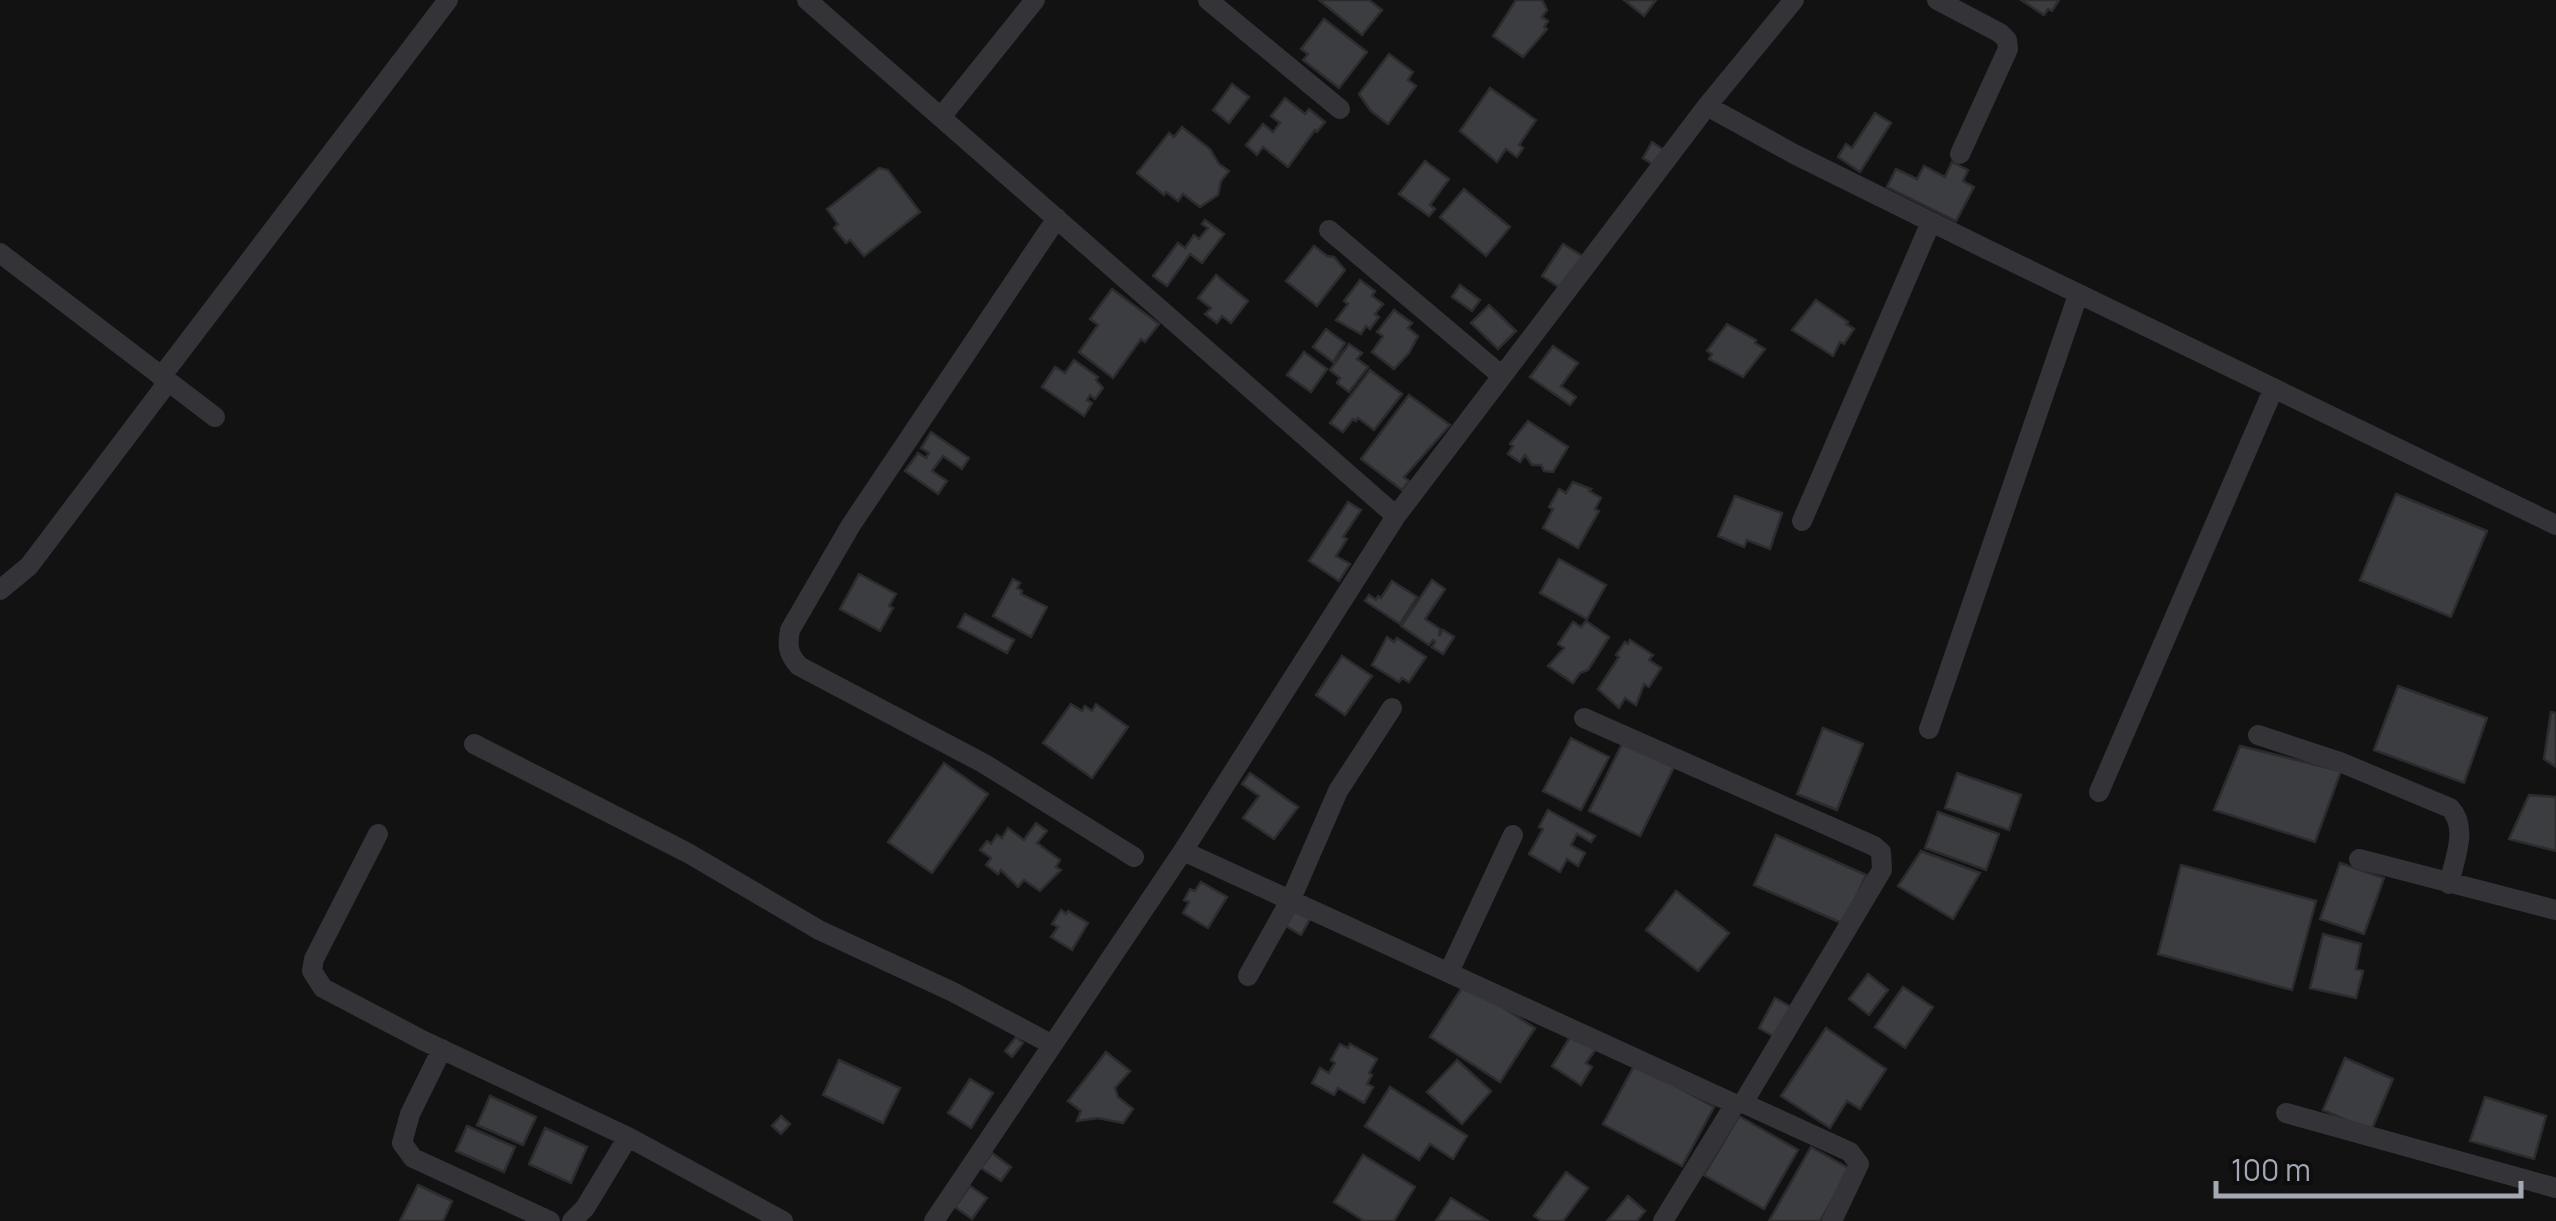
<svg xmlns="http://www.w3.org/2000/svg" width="2556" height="1221" font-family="Manrope,sans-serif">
	<rect width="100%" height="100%" fill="#121213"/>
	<path fill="#3c3d40" stroke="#2c2c2f" stroke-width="2.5" d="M1319,0h50l13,10 -20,25z
		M1516,0h26l5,10 -5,7 6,4 -4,6 3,2 -24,28 -30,-21z
		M1624,0h32l-12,16z
		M2021,0h38l-7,11 -4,-2 -4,6z
		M1324,19l43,33 -28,36 -36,-28 5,-6 -7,-5z
		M1389,54l24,18 -5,8 8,6 -28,38 -17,-13 -12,-17z
		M1232,84l17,13 -20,26 -16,-13z
		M1490,88l46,32 -17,25 4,3 -6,9 -11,-8 -9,13 -37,-31z
		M1285,98l20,16 4,-5 16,13 -8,10 -2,-2 -27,37 -25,-20 -6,8 -11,-10 17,-21 10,8 7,-9 -9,-7z
		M1875,113l16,10 -31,49 -22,-15 8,-13 6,4z
		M1182,127l28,22 9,15 10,7 -8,10 -3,14 -18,12 -17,-13 -5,7 -12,-9 -2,3 -27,-22 32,-40 5,4z
		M1652,142l12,8 -10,15 -11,-7z
		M1425,161l24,18 -19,26 5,4 -6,7 -30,-22z
		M1952,162l16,8 -5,11 11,6 -18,34 -69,-34 9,-18 21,10 7,-13 21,11z
		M879,168l9,2 32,42 -56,44 -14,-16 -4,3 -12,-15 4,-4 -11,-15z
		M1464,189l46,38 -24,29 -46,-39z
		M1205,220l19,14 -22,29 -12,-9 -23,32 -14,-10 25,-33 7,5 9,-13 5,4 9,-11 -6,-4z
		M1563,244l21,13 -21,33 -21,-14z
		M1314,246l13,10 7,1 11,13 -28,36 -31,-25z
		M1216,275l32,26 -17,22 -9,-7 -5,7 -12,-9 6,-6 -13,-10z
		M1360,280l15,11 -3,5 11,8 -8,10 4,3 -9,12 -4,-3 -5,8 -25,-14 12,-16 -4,-3z
		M1460,285l20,15 -8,11 -20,-14z
		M1112,289l47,35 -14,18 -4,-3 -28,39 -34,-26 19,-27 -8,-6z
		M1816,300l32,22 -2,2 8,5 -10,15 -4,-2 -7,14 -41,-26z
		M1489,305l27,26 -18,18 -27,-26z
		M1394,310l18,13 -4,5 10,8 -9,17 -15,16 -22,-17 11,-16 -6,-4z
		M1727,324l29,16 -1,3 10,6 -22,28 -34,-18 3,-5 -5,-3z
		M1326,329l19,14 -12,19 -20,-15z
		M1349,344l13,9 -5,6 11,8 -19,25 -12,-9 3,-5 -10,-8z
		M1553,346l25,17 -17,23 15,11 -6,8 -40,-28z
		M1304,352l23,17 -16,23 -24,-17z
		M1074,360l24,17 -2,3 7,8 -8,11 -5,-4 -3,5 5,3 -8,13 -42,-29 13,-20 10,6z
		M1370,370l32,24 -28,36 -16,-12 -2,3 -3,-2 -10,13 -13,-9z
		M1409,395l41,30 -46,52 5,4 -7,9 -41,-31z
		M1528,421l40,26 -15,25 -9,-1 -3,-6h-9l-7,-10 -5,7 -12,-8 5,-8 -3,-2z
		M931,432l38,26 -7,11 -19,-13 -11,15 15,10 -9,13 -33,-23 13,-18 8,5 3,-5 -8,-5z
		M1573,482l18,7 -2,2 12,7 -6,11 4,2 -21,37 -35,-20 10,-19 -4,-2 10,-18 7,4z
		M2396,494l91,37 -36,86 -91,-37z
		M1735,496l47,17 -12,36 -23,-9 -3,7 -26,-11z
		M1348,502l13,8 -18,27 4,2 -11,17 14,8 -11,17 -30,-20z
		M1559,559l47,26 -19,34 -47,-26z
		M859,574l37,20 -7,12 4,2 -13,23 -40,-22z
		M1013,579l7,4 -3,5 5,3 -1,3 26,13 -16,30 -38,-21z
		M1432,580l13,9 -20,30 15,10 -1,7 4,-6 11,7 -11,17 -11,-7 3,-5 -2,-2 -4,5 -28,-19z
		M1392,581l25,16 -17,27 -35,-23 4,-6 7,5 2,-4 3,2z
		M965,614l49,26 -7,13 -49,-26z
		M1586,621l23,16 -21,33 -8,3 -7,10 -25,-17 16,-18 -6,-4 15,-22 8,5z
		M1387,637l7,5 3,-4 29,19 -17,25 -7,-4 -3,4 -27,-17z
		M1630,640l23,15 -4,5 12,8 -12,19 -5,-3 -8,21 -11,-7 -6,10 -21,-19 21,-32 -3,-2 9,-13 3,2z
		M1342,656l30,20 -27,39 -29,-20z
		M2398,686l89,32 -23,65 -90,-33z
		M1071,704l11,7 3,-5 7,5 4,-7 32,23 -36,51 -49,-35z
		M2551,712l5,1v54l-12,-8z
		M1823,728l40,16 -26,66 -40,-16z
		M1571,738l38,19 -28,53 -38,-19z
		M1623,742l51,25 -34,69 -51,-25z
		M2240,746l101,25 -26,71 -101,-32z
		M944,763l44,31 -56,79 -44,-31z
		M1250,773l48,34 -24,32 -31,-21 16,-22 -17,-12z
		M1957,773l64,22 -12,35 -64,-22z
		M2529,795l27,2v54l-47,-12z
		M1548,810l47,26 -4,6 -14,-8 -6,11 14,8 -7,13 -11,-7 -7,13 -31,-18 14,-25 -4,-2z
		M1938,812l61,22 -13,36 -61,-22z
		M1036,823l11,8 -10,12 23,17 -4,7 5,3 -21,21 -16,-11 -6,7 -17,-17 -3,4 -12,-9 5,-7 -11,-8 7,-9 4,3 6,-9 5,3 6,-10 16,12z
		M1776,835l90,40 -22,49 -90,-39z
		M1921,851l59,22 -27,46 -55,-33z
		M2340,863l44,15 -20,56 -44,-15z
		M2181,865l135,36 -24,89 -134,-36z
		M1201,882l26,15 -19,31 -25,-15 6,-11 -5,-2 6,-11 5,2z
		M1676,891l53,42 -31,38 -52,-41z
		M1061,910l5,4 2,-3 20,12 -16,27 -21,-13 7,-10 -6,-3z
		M1295,910l15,9 -9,16 -15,-9z
		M2323,934l38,10 -5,25 7,2 -7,27 -46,-10z
		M1868,974l20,16 -19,25 -20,-16z
		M1465,983l70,45 -35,54 -70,-45z
		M1903,987l30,20 -28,41 -30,-21z
		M1775,998l16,9 -16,30 -16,-9z
		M1826,1028l60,41 -26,40 -13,-8 -17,27 -49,-32z
		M1572,1034l24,15 -10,14 6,4 -11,18 -29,-19z
		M1016,1037l7,6 -11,14 -7,-6z
		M1340,1044l8,4 2,-4 27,15 -8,14 3,2 -5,9 6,3 -9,16 -26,-15 -4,7 -22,-12 8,-15 9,5 6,-10 -4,-3z
		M1106,1052l24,19 -15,17 3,9 15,12 -10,14 -25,-5 -21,3 4,-10 -13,-10z
		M2345,1058l48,21 -22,52 -48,-21z
		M839,1060l61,28 -17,35 -60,-28z
		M1457,1060l34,31 -29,33 -35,-32z
		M1635,1064l79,43 -32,59 -79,-42z
		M970,1079l23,14 -22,35 -23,-15z
		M1390,1087l77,49 -14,23 -23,-15 -11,16 -54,-34z
		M490,1096l46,21 -13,28 -46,-20z
		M2485,1097l61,19 -12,43 -64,-18z
		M781,1116l9,8 -9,10 -9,-8z
		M1739,1116l59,34 -34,59 -60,-34z
		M467,1126l48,21 -11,25 -48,-21z
		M545,1128l42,19 -16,36 -42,-19z
		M1811,1147l39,22 -30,52h-51z
		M992,1153l19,14 -10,14 -20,-13z
		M1363,1155l52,32 -21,34h-30l-30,-19z
		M1566,1172l22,16 -25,33h-21l-8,-5z
		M418,1185l34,16 -9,20h-43z
		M970,1186l17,12 -15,21 -17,-12z
		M1628,1196l17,15 -8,10h-30z
		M1451,1198l37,23h-52z"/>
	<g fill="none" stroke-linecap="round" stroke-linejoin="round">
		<path stroke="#333338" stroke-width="20" d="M807,0l589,516
			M1208,0l132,109
			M1937,0l63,33 7,7 1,9 -48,105
			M1707,106l87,48 190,94 572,277
			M941,117l94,-117
			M1057,218l-206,307 -61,105c-3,16 -2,24 9,36l184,97 151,94
			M1329,230l173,146
			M0,253l215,164
			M161,377l287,-377
			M1802,521l129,-299
			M0,590l29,-24 139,-184
			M1584,718l290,128 7,6 1,18 -139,233
			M1929,729l149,-434
			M2258,735l82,27 110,46c19,20 4,52 -1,76
			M474,744l214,109 131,77 134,62 98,52
			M2099,792l174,-402
			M378,834l-64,125 -2,12 11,17 99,52 206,97 155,84
			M1183,851l552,253 8,-1 107,49 9,12 -27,57
			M2359,859l197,51
			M1449,972l64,-137
			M1248,976l43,-77 47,-108 54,-83
			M442,1049l-32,65 -8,29 11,15 137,63
			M2286,1113l270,75
			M572,1221l13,-13 43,-71
			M934,1221l249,-370 213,-335 311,-410 87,-106
			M1663,1221l72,-117"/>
	</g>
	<path d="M2216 1181v15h305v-15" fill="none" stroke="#a3a8b4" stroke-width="5"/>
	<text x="2231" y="1181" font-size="30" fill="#a3a8b4" stroke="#0d0d0e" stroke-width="8" paint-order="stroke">100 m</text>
</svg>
